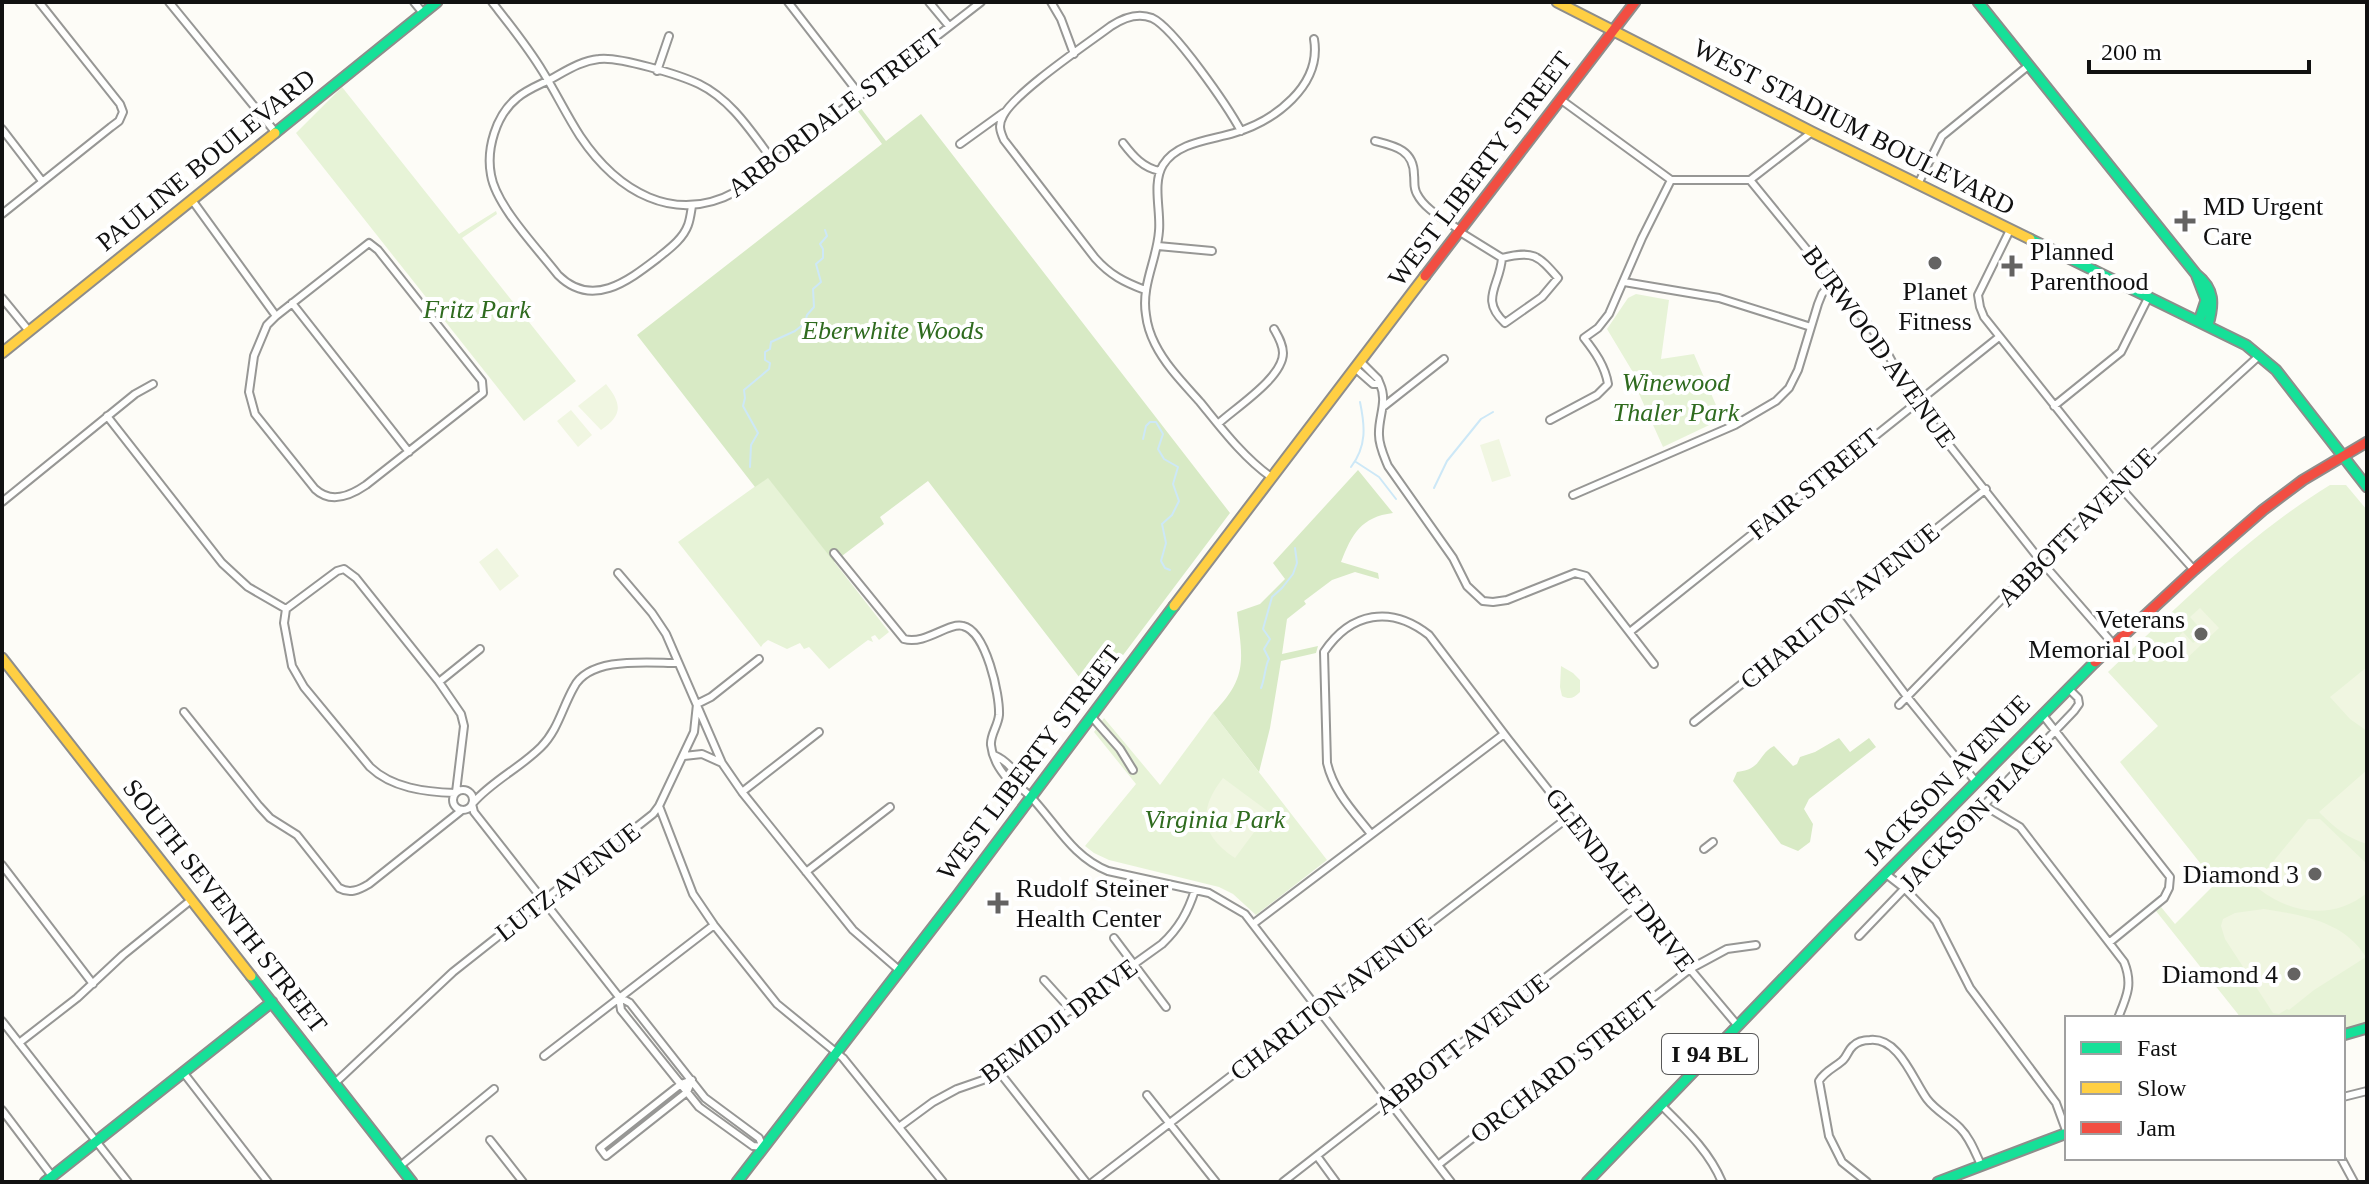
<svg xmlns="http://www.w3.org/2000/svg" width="2369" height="1184" font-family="Georgia,serif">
	<rect width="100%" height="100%" fill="#fdfcf7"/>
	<path fill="#e7f3d7" d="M342,87l117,147 37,-23 1,3 -35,24 114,143 -52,40 -228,-288z
		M1636,294l33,6 -8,59 33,-5 28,65 -59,28 -32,-71 3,-2 -27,-45 21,-31z
		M768,477l121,155 -10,8 -4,-5 -4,2 2,5 -5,-2 -39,29 -20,-22 -5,2 -4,-6 -13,6 -19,-9 -5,4 -2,3 -83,-105z
		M2330,485h16l21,25v512l-24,7v-11h-102l-85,-107 5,-4 14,17 41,-41 -96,-121 38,-36 -50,-54c70,-65 140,-137 222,-187z
		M1561,666l12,7 7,7v12c-6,6 -10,8 -18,4l-2,-9z
		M1213,713l114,147 -71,55 -23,-21 -14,-7 -110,-27 -15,-7 -9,-7 51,-62 -42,-52 10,-14 56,67z"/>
	<path fill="#d8eac5" d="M860,107l26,34 35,-27 309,399 -137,182 -165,-214 -48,36 4,7 -50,38 -66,-84 -13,9 -118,-152 245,-191 -25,-34z
		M1358,470l35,43c-32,4 -41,21 -52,49l37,11 1,6 -24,-7 -23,8 -28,21 2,3 -19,15 -5,35 36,-8 -2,7 -35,8 -11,67 -11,44 -46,-59c36,-37 29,-54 24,-101l23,-8 25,-25 -12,-16z
		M1839,738l11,14 19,-14 7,9 -67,52 -5,10 9,15 -3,18 -12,9 -17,-7 -48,-63 4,-9c26,-3 20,-17 37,-26l19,20 4,-2 3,-7 15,-5z"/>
	<path fill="#f0f6e1" d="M606,384c16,20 17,31 -5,46l-23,-24z
		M571,410l21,25 -14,12 -21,-26z
		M1499,439l12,37 -19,6 -12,-37z
		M497,548l22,28 -19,15 -21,-29z
		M2200,608l19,20 -34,32c-8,-9 -12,-19 -2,-28l10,11 3,-2 -6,-7 8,-8 -8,-9z
		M2367,667v64l-17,-12 -20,-22z
		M2367,770v74c-20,-6 -33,-17 -48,-32z
		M1223,778l46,34 -34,46c-35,-23 -37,-48 -12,-80z
		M2308,819h12l47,45v29c-36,29 -80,20 -113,-8z
		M2264,909c38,6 80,12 102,48l-52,33 -25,20 -2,-1 -8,5 -6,-1 -48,-74 -4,-13 2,-7 12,-6z"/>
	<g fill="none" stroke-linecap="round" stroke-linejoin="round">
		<path stroke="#cde8f7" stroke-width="2" d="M1143,439l3,-13 4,-4h6l7,12 -5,15 6,10 14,8 -5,17 6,17 -7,14 -10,9 4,19 -5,18 4,7 5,2
			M1356,462l23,15 17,22
			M750,467l1,-22 7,-12 -15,-27 2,-8 -1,-8 25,-21 1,-6 -5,-3v-8l5,-3 1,-7 24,-11 10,-8 2,-8 7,-8 -1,-18 8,-7 -5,-18 7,-6v-9l-3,-5 7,-8 -2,-6
			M1351,467c16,-21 14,-41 9,-65
			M1434,488l13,-27 34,-42 12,-7
			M1261,688c4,-9 4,-23 8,-29l-5,-10 6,-10 -7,-10 9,-32 10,-9 11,-14 4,-11 -2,-15"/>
		<defs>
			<path id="street" d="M169,2l107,131
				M414,2l9,11
				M492,2c18,23 36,45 51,70 13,21 24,44 37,64 37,55 94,90 157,55l244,-189
				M788,2l72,93
				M929,2l20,24
				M1051,2l10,17 13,35
				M657,71l12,-35
				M1560,99l111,81h79l129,158 33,60 128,162 74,85
				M2,129l40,52
				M1375,141c20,5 39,9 39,34 1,7 -1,12 3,19 8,16 29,26 44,37
				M1123,143c10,13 20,25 37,28
				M960,144l43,-31
				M1750,180l62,-48
				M1918,184l24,-48 86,-70
				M192,200l84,116
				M692,206c-1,6 -2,14 -4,19 -5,14 -19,24 -30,33 -30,23 -66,51 -100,17 -20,-26 -62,-69 -67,-100 -5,-26 5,-60 26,-77 9,-8 22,-13 32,-18 17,-9 31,-19 50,-21 19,-3 81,16 100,25 33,16 53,49 75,78
				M2,214l109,-87 8,-6 4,-9 -3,-8 -81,-102
				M2010,230l-32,65 2,12 4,10 129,162 81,91
				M1460,232l42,26c31,-8 36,-3 56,20l-16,19 -37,26c-26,-24 -5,-37 -3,-65
				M369,243l9,7 104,131 1,12 -117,92c-16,11 -35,19 -51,4l-60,-75 -6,-22 5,-36 13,-31 9,-9z
				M1158,246l54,5
				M1624,282l95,16 92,29
				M1145,290c-21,-8 -35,-15 -50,-32l-91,-118c-4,-9 -6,-15 -1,-24 11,-23 84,-72 108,-90 12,-8 26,-14 41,-8 22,10 76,89 89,113
				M2,298l27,33
				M292,303l117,149
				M1356,369l17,15h7l-2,-5 -17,-17
				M1380,384c8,18 -2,33 -1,51 0,11 5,21 9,31l65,92 14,28 16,15 10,1 14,-2 68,-27 11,3 68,88
				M2054,406l67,-54 27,-54
				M1383,407l61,-48
				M107,416l115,147 26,24 38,22
				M1550,420l47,-25 11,-11c-3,-18 -13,-32 -24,-46l14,-10 11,-14 33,-76 29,-58
				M1218,424c17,-16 65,-46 65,-71 0,-9 -5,-17 -9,-24
				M1271,477c-28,-20 -49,-48 -71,-75 -16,-18 -34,-36 -45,-58 -4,-8 -8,-20 -9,-29 -5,-30 11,-55 13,-84 2,-20 -7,-48 4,-66 14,-23 48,-25 71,-32 40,-12 88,-47 80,-94
				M1573,495l162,-70 41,-24 13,-13 9,-18 20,-66 4,-10 10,-12
				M2,502l133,-108 18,-10
				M834,553l70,86c22,6 44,-17 59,-13 23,5 37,69 36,89 -1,11 -9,20 -8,30 2,18 13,30 24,43l7,1 8,7c26,27 42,61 78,75l101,22 36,21 206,268
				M618,573l34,40 14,21 56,129
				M1838,605l70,93 68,84
				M286,609l51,-38 7,-2 12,9 83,104 22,32 3,12 -8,66
				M286,609l-2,14 8,43 12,21 66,80c22,21 55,25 85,26
				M1631,631l368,-294
				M439,682l41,-33
				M1899,705l174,-179 187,-171
				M184,712l75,94 11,12 27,17 42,53c11,6 20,2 30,-4l93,-74
				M2042,714l128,163 -1,11 -5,10 -54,44
				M1091,716l29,33 13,21
				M1694,722l292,-233
				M994,755c12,5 28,21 28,34
				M684,756l18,-2 20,9 20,29 111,138 46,40
				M453 800a10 10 0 1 1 20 0a10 10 0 1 1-20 0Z
				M742,792l77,-60
				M473,803c19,-22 47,-35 68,-56 17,-17 21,-39 33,-60 16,-31 74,-24 104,-24
				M472,804l2,8 145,185 11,6 75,95 54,40 4,9
				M659,806l34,88 21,31 63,79 66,54 100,124
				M1985,806l35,21 104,135c9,22 3,34 -6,56
				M1371,834c-18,-23 -37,-42 -44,-71l-3,-111c27,-40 67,-47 105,-17l79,104 182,230 48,57
				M1704,849l9,-7
				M2,865l91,119
				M806,872l84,-65
				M1886,874l18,14 32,33 34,67 86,115 11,30
				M1253,924l251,-190
				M1859,936l215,-225 5,-7 -1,-6 -10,-10
				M1114,938l52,69
				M1044,980l28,31
				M619,997l2,13 78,97 54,39 10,1
				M2,1021l126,161
				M19,1043l58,-45 46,-43 68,-55
				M544,1056l170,-131
				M996,1068l90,114
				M183,1072l85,110
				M692,1080l-5,12 -81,64 -6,-8 81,-64z
				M335,1083l118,-111 200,-158 6,-8 35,-74 3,-28 14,-7 48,-38
				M1147,1095l69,87
				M2343,1097l24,-6
				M1661,1105c24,24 48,46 61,77
				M2,1110l50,66
				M899,1127l34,-25 24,-13 26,-9 33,-31 146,-105c17,-16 26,-32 33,-54
				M490,1140l33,42
				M1317,1156l19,26
				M2341,1158l13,24
				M1438,1165l252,-196 37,-20 29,-4
				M400,1166l94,-77
				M1093,1182l477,-366
				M1283,1182l357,-278
				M1867,1182l-25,-20 -13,-26 -10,-55c6,-10 15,-13 23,-20 5,-4 6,-11 11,-15 4,-4 11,-6 17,-6 29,-3 43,40 57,59 9,12 22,18 33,29 10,10 15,24 21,37"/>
			<path id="fast" d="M1978,2l218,272c19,15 18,30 12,51
				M275,133l162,-131
				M2030,239l216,106 30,25 91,117
				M2196,274l10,26 -7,21
				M251,976l161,206
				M2343,1035l24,-7
				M45,1182l227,-180
				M737,1182l220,-286 217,-290
				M1587,1182l246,-255 262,-265
				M1938,1182l129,-49"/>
			<path id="slow" d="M1557,2l255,130 218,107
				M2,353l273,-220
				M1174,606l251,-330
				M2,658l249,318"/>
			<path id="jam" d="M1425,276l210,-274
				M2095,662l99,-92 69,-60 40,-30 64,-38"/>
		</defs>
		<use href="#street" stroke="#979795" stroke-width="10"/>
		<use href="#fast" stroke="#8e8d8b" stroke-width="13"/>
		<use href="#slow" stroke="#8e8d8b" stroke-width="13"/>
		<use href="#jam" stroke="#8e8d8b" stroke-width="13"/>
		<use href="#street" stroke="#fffffe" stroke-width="6"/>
		<use href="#fast" stroke="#16e098" stroke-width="9"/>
		<use href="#slow" stroke="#ffcf43" stroke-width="9"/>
		<use href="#jam" stroke="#f24e42" stroke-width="9"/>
	</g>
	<g fill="#646362" stroke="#fff" stroke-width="3">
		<path d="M2181 209h8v8h8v8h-8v8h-8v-8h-8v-8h8z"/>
		<circle cx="1935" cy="263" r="8"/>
		<path d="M2008 254h8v8h8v8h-8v8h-8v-8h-8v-8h8z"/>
		<circle cx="2201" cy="634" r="8"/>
		<circle cx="2315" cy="874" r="8"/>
		<path d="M994 891h8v8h8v8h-8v8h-8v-8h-8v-8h8z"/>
		<circle cx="2294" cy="974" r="8"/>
	</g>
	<g text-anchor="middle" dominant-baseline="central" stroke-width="8" stroke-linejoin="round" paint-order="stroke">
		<rect fill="#fff" stroke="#585858" stroke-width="2" x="1662" y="1034" width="96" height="40" rx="6"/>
		<g font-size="24" font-weight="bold" fill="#111">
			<text x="1710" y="1054">I 94 BL</text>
		</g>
		<g font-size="26" fill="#111" stroke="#fff">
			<text transform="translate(835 113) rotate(-37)">ARBORDALE STREET</text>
			<text transform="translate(1854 127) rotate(27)">WEST STADIUM BOULEVARD</text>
			<text transform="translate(206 160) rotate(-39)">PAULINE BOULEVARD</text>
			<text transform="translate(1480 169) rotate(-53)">WEST LIBERTY STREET</text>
			<text transform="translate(1879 347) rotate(54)">BURWOOD AVENUE</text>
			<text transform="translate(1814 484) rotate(-39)">FAIR STREET</text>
			<text transform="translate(2077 527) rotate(-45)">ABBOTT AVENUE</text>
			<text transform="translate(1840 606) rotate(-39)">CHARLTON AVENUE</text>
			<text transform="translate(1029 763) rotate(-53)">WEST LIBERTY STREET</text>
			<text transform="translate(1947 780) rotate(-46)">JACKSON AVENUE</text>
			<text transform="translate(1976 813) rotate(-46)">JACKSON PLACE</text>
			<text transform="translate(1620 880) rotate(52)">GLENDALE DRIVE</text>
			<text transform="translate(568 882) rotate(-38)">LUTZ AVENUE</text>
			<text transform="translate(225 906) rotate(52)">SOUTH SEVENTH STREET</text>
			<text transform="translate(1331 999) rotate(-38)">CHARLTON AVENUE</text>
			<text transform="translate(1059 1021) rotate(-37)">BEMIDJI DRIVE</text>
			<text transform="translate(1462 1044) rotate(-38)">ABBOTT AVENUE</text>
			<text transform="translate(1564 1067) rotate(-38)">ORCHARD STREET</text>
		</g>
		<g font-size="26" fill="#111" stroke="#fff" text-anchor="start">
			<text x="2203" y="206">MD Urgent<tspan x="2203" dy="30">Care</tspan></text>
			<text x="2030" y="251">Planned<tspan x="2030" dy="30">Parenthood</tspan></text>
			<text x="1935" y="291" text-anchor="middle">Planet<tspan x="1935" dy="30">Fitness</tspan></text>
			<text x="2185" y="619" text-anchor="end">Veterans<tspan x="2185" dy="30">Memorial Pool</tspan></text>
			<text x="2299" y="874" text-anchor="end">Diamond 3</text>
			<text x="1016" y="888">Rudolf Steiner<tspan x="1016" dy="30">Health Center</tspan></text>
			<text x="2278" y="974" text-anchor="end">Diamond 4</text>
		</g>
		<g font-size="26" font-style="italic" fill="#2f6b1f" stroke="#fff">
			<text x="477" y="309">Fritz Park</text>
			<text x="893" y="330">Eberwhite Woods</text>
			<text x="1676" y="382">Winewood<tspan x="1676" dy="30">Thaler Park</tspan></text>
			<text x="1215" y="819">Virginia Park</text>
		</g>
	</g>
	<rect width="2369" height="1184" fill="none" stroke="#111111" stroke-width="8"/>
	<rect x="2065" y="1016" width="280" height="144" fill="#ffffff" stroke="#a0a0a0" stroke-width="2"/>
	<rect x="2081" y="1042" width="40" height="12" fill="#16e098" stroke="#a0a0a0" stroke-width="2"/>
	<text x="2137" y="1056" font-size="24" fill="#111111">Fast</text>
	<rect x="2081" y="1082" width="40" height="12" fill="#ffcf43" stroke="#a0a0a0" stroke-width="2"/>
	<text x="2137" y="1096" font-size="24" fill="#111111">Slow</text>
	<rect x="2081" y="1122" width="40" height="12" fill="#f24e42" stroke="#a0a0a0" stroke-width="2"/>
	<text x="2137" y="1136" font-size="24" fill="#111111">Jam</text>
	<path d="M2089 60v12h220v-12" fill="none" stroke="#111111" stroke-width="4"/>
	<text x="2101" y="60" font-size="24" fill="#111111" stroke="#ffffff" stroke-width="6" paint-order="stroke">200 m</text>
</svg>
